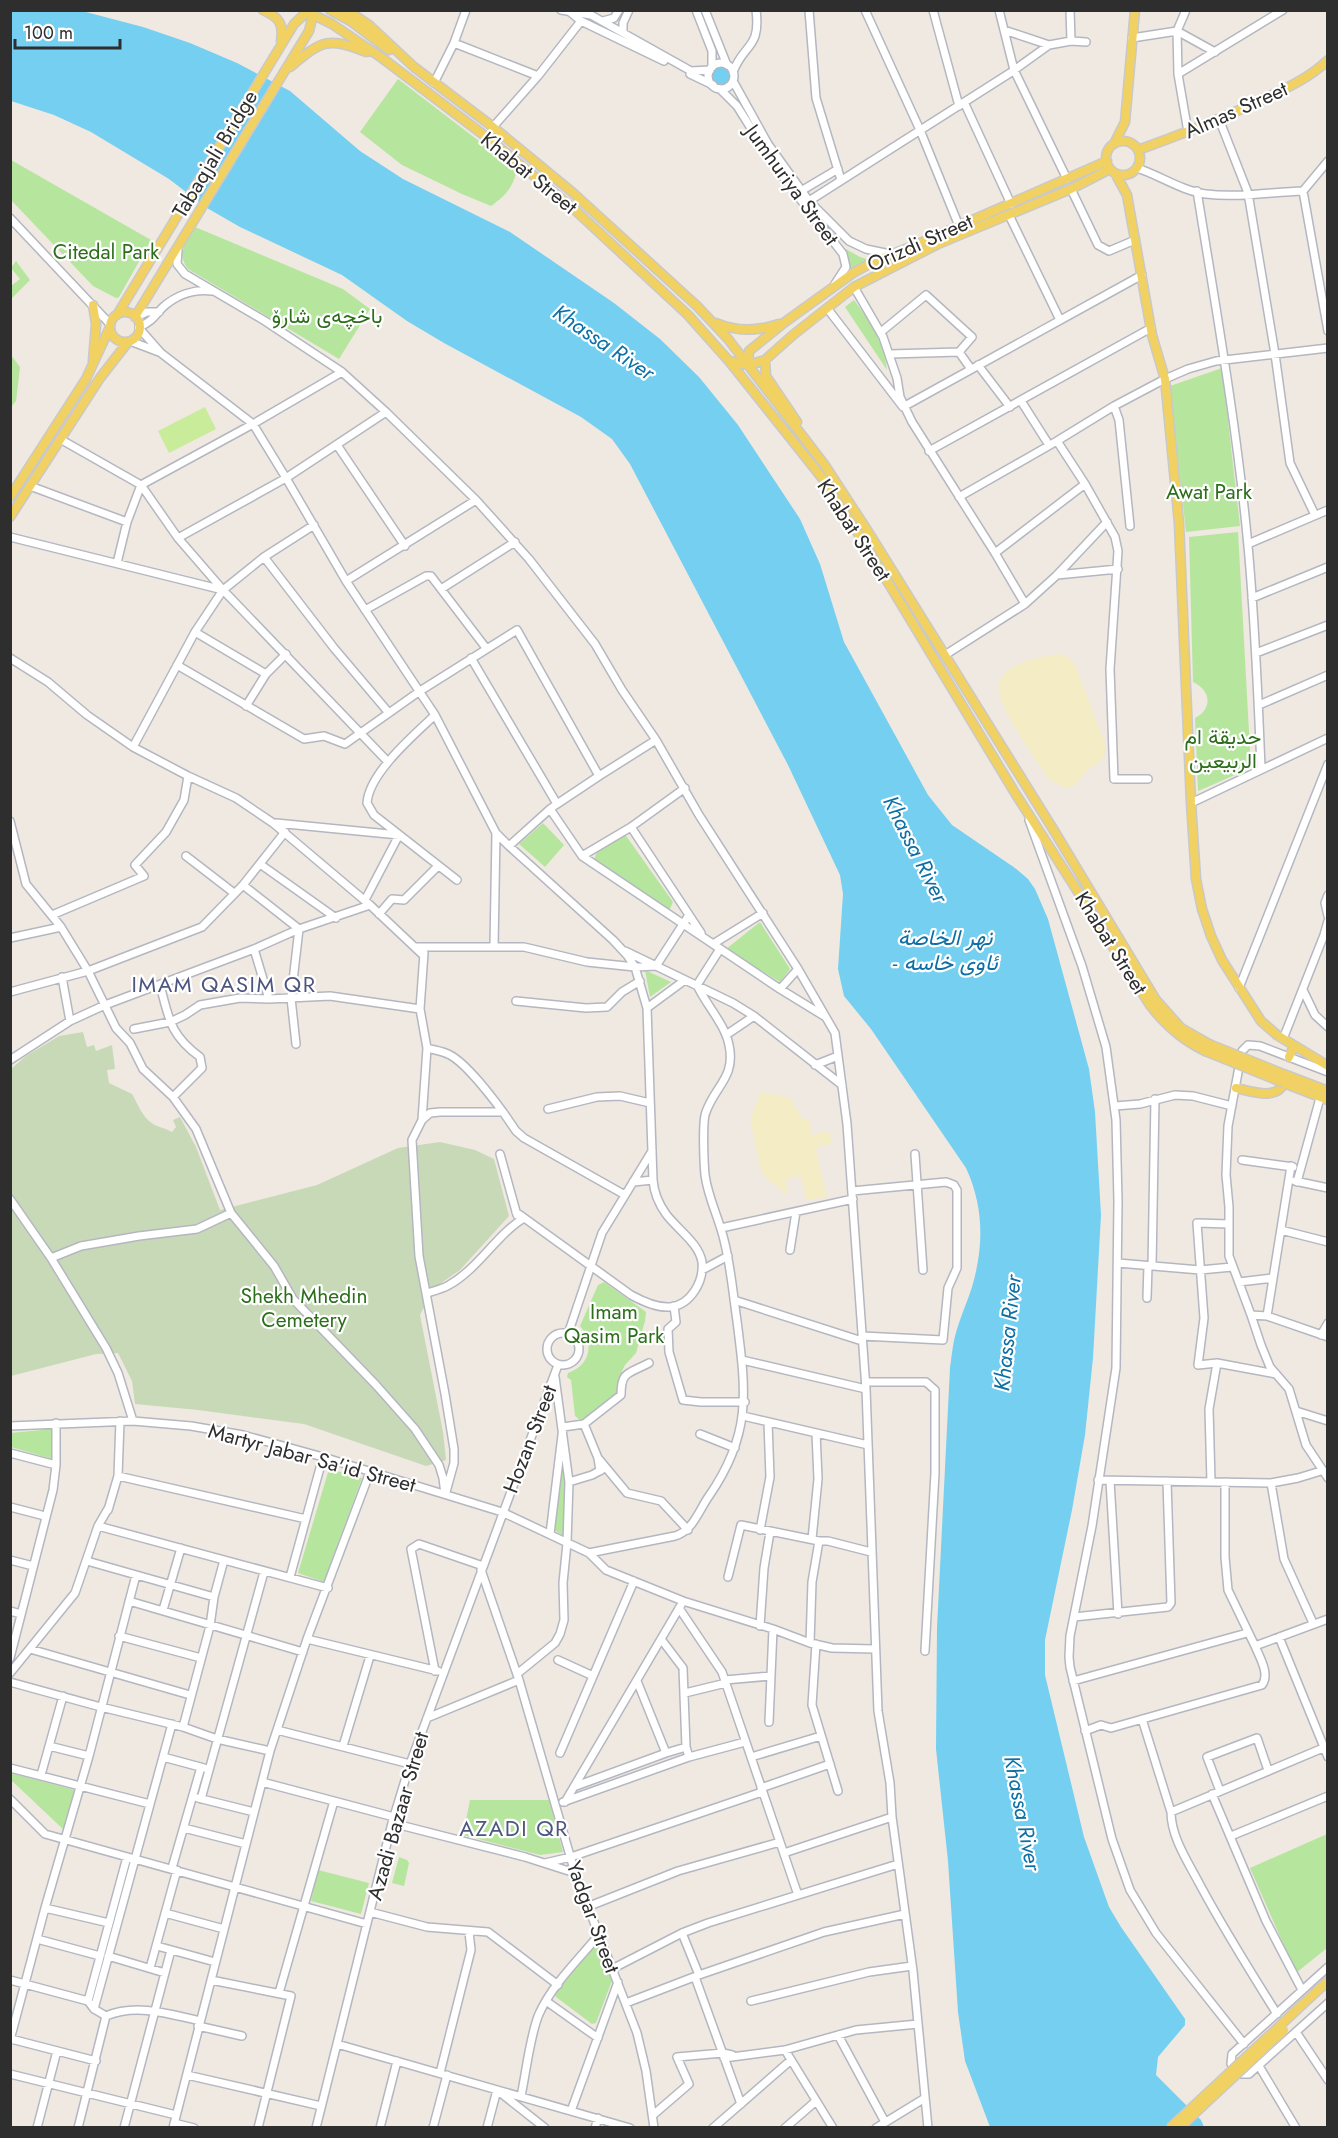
<svg xmlns="http://www.w3.org/2000/svg" width="1338" height="2138" font-family="Jost,Vazirmatn,sans-serif">
	<rect width="100%" height="100%" fill="#efe9e1"/>
	<path fill="#b6e59e" d="M398,79l119,91c-5,19 -11,25 -26,36l-29,-12 -60,-29 -42,-33z
		M11,160l140,80 -32,57 -3,1 -23,-12 -82,-86z
		M195,227l148,62 27,20 -31,50 -151,-90c-12,-15 -2,-28 7,-42z
		M837,244l23,13 13,4 -25,10 1,-10z
		M16,261l14,19 -19,19v-13l9,-7 -9,-11z
		M854,300c15,20 31,44 33,70l-42,-63z
		M11,355l9,12 -4,34 -5,6z
		M1222,368l18,158 -54,6 -16,-146z
		M1238,532l13,236 -53,23 -3,-73c18,-9 16,-28 -2,-36l-4,-145z
		M543,823l21,22 -19,22 -26,-23z
		M624,833l49,69 -3,7 -3,1 -73,-50 3,-9z
		M760,922l30,47 -10,13 -54,-33z
		M645,970l26,12 -21,15z
		M604,1282l42,30 -1,9 -9,32 -11,12 -3,6 4,21c-11,13 -29,26 -46,28l-5,-4 -4,-36 -4,-3 1,-4c22,-7 27,-30 12,-47l18,-41z
		M53,1429l-1,30 -41,-12 -1,-14z
		M563,1450l2,39 -2,46 -9,-5z
		M329,1469l33,9 -38,104 -26,-9z
		M10,1773l65,17 -11,40 -53,-50z
		M470,1800h79l14,52 -23,3 -77,-20z
		M1327,1834v114l-31,25 -46,-105z
		M399,1857l8,3 2,3 -5,23 -12,-3z
		M318,1870l51,13 -8,31 -50,-13z
		M594,1944l5,4 14,30 -17,45 -4,1 -36,-27 -1,-3z"/>
	<path fill="#f3ecc5" d="M1059,654l9,3 6,5 31,82 1,6 -5,11c-2,2 -5,3 -8,5 -18,12 -16,34 -45,12 -14,-21 -43,-61 -49,-85 -1,-7 0,-13 4,-18 11,-14 39,-18 56,-21z
		M761,1092l29,6 12,20 7,2 3,15 17,-4 3,13 -13,2 -3,5 11,46 -21,3 -5,-25 -14,4 -1,3 2,13 -20,-15 -7,-8 -11,-53z"/>
	<path fill="#c8d9b8" d="M83,1032l4,15 7,-2 2,6 16,-6 3,24 -8,1 2,13 23,11c6,10 10,23 21,30 5,3 12,4 19,8l4,-5 -3,-7 7,-3 16,30 24,63 97,-25 81,-37 42,-6 35,8 19,9 15,57 -49,54 -26,18 -14,27 23,117 3,28 -20,6 -122,-42 -106,-14 -63,-6 -3,-23 -14,-28 -22,1 -85,22v-307l15,-13 33,-20z"/>
	<path fill="#c9ec9a" d="M205,407l11,22 -47,24 -11,-22z"/>
	<path fill="#75cff0" d="M10,11h72l61,16 47,16 47,20 53,28 70,60 43,28 107,53 104,71 46,36 39,38 39,48 62,94 20,45 24,78 84,153 24,30 63,43 13,11 7,10 13,30 41,150 6,43 6,103 -8,143 -8,77 -13,75 -27,130v35l39,162 25,70 12,20 64,92v6l-27,32 -2,18 45,45 3,7h-214l-25,-66 -7,-49 -10,-151 -12,-112 1,-121 13,-260c2,-14 3,-28 8,-42 4,-13 10,-26 14,-39 12,-41 12,-80 -6,-119l-95,-139 -27,-33 -6,-27 5,-75 -3,-19 -52,-110 -158,-301 -18,-25 -31,-22 -137,-74 -37,-22 -65,-46 -102,-48 -33,-19 -38,-29 -78,-47 -37,-17 -43,-14z
		M712 76a10 10 0 1 1 20 0a10 10 0 1 1-20 0Z"/>
	<g fill="none" stroke-linecap="round" stroke-linejoin="round">
		<defs>
			<path id="minor" d="M561,10l30,5 100,56 19,-1
				M696,10l16,41v16
				M705,10l22,55
				M809,10l7,88 25,82
				M865,10l55,120 39,96
				M933,10l26,96
				M999,10l15,60 53,109
				M1070,10l1,31
				M1186,10l-9,21 1,43 10,58
				M570,12l11,9 83,40
				M603,21l11,-3 5,-8
				M1004,30l45,15
				M623,32v-9l6,-13
				M1132,38l45,-7 38,21
				M454,43l84,33
				M708 76a13 13 0 1 1 26 0a13 13 0 1 1-26 0Z
				M733,72c11,-29 28,-23 23,-62
				M690,74l23,11
				M1178,74l105,-64
				M733,81l35,63 41,57 40,40 17,8 24,5
				M434,83l20,-40 12,-33
				M720,89l17,17 39,62 67,86 3,13 -11,17
				M964,102l47,102
				M1219,119l29,74 27,161 15,109 25,52
				M493,127l45,-51 43,-55
				M1137,168c22,7 45,23 69,26 31,4 66,-2 97,-3l25,-30
				M1071,189l27,56 11,6 26,-11
				M801,191l37,-22
				M1197,191c19,118 40,236 51,355 7,74 10,148 13,222
				M1303,191l25,140
				M809,201l201,-128 39,-28 22,-4 15,1
				M1009,215l51,105
				M10,218l100,106
				M178,250l-1,14 8,10 80,47 77,51 44,40 90,88 53,59 66,85 27,46 34,50 43,75 99,154 37,64 12,91 19,265 12,322 12,72 2,34 21,154 15,157
				M854,287l29,50 14,41 3,19 12,25 83,131 90,-69 -28,-43 57,-35 51,-27 23,-10 28,-8 112,-13
				M827,308l76,99 239,-132
				M136,317l11,-5h12
				M139,327c11,-4 16,-11 23,-19 14,-13 32,-19 50,-17
				M139,328l22,25 92,71 33,54 60,103 89,134 61,118 13,13 104,94 14,15 8,12 21,-1 33,-51
				M881,332l45,-37 46,42 -13,15 -69,2
				M130,341l29,11
				M959,352l12,17
				M978,365l32,42
				M1021,401l28,44
				M1114,406l5,14 11,106
				M60,439l81,46 37,53 45,52 165,172
				M337,445l68,101
				M929,451l222,-123
				M1085,484l30,53 3,14 -8,118 4,110h34
				M30,486l97,36
				M959,497l98,-56
				M10,537l213,53
				M178,538l108,-60 100,-66
				M1248,544l80,-34
				M995,553l30,51
				M264,557l70,91 55,65
				M117,563l10,-41 14,-37 112,-61 89,-52
				M1057,575l61,-6
				M346,581l130,-81
				M441,589l74,-47
				M1252,598l76,-31
				M365,610l61,-34h5l55,72
				M195,632l71,42
				M1256,653l72,-28
				M945,655l80,-51 32,-29 50,-53
				M10,658l38,24 39,33 46,32 55,29 48,22 37,25 97,82
				M471,658l86,146 -7,5 32,47 198,133 44,27
				M177,665l127,74 20,-3 21,8 75,-53 97,-61 82,146 57,-36
				M1259,705l69,-30
				M246,706l20,-32 20,-20
				M435,715c-21,20 -66,58 -68,88l7,12 83,65
				M133,747l62,-115 28,-42 41,-33 50,-32
				M1191,803l137,-65
				M557,804l42,-28
				M1029,820l53,146 24,81 10,73 2,81 -2,167 -24,158 -22,110 -1,21 1,10 42,172 18,51 26,43 88,111
				M10,821l16,63 35,43 27,44 28,57 14,15 13,26 30,28 23,32 35,84 43,53 19,33 83,86 39,44 24,36 4,13 2,16
				M276,823l123,12 -34,65
				M631,827l70,106
				M509,846l41,-37
				M186,856l48,37
				M582,856l49,-29 54,-39
				M260,864l76,54
				M243,885l56,44 -8,69 5,46
				M1328,895l-3,8 3,13
				M379,914l13,-15 12,1 34,-34
				M52,915l92,-39 -9,-11 31,-33 18,-32 4,-24
				M10,938l51,-11
				M713,944l50,-31
				M415,947h109l63,15 48,5 12,41 6,172
				M494,947l2,-114
				M254,949l15,50
				M625,951l108,52 21,13 88,69
				M424,953l-4,56 7,39 -5,72 8,-7 10,-1h63l13,19 8,7 101,57
				M62,977l8,44
				M160,985c9,34 10,50 40,72l2,11 -29,29
				M1239,988l89,-224
				M780,989l18,-20
				M1303,990l12,25 13,12
				M10,992l78,-21 114,-44 41,-42 42,-53
				M516,1001l70,7 21,-1 15,-15 18,-11
				M647,1008l38,-28
				M134,1029l36,-7 15,-7 15,-10 40,-7 29,1 61,-3 90,13
				M726,1035l28,-19
				M1283,1039l41,-104 4,-14
				M427,1048c7,2 16,3 23,7 17,9 41,41 53,57
				M10,1060l60,-39 35,-16 149,-56 45,-20 71,-24 53,50
				M815,1065l23,-9
				M1115,1106l25,-2 35,-9 18,1 39,10
				M548,1109l49,-12 23,-1 30,7
				M422,1120l-10,20 7,116 26,138 9,55v14l-8,29
				M500,1154l17,61
				M915,1154l8,116
				M1242,1160l51,7
				M1291,1166l-24,150 -16,-1 10,30 9,22 19,22 17,56 22,33
				M1295,1181l33,7
				M1297,1182l23,-84
				M852,1191l94,-9 8,3 3,5v78l-9,20 -5,52 -81,-4
				M10,1199l41,59 55,90 12,25 15,48
				M516,1212l115,83c11,6 26,13 39,12 21,-2 34,-26 32,-45 -3,-19 -26,-34 -36,-48 -8,-11 -12,-21 -13,-34l-20,2
				M1229,1224l-32,-1 7,95 -6,47 19,-2 59,11
				M721,1228l132,-29
				M1281,1230l47,12
				M790,1250l6,-38
				M51,1258l30,-12 58,-10 58,-7 34,-16
				M1118,1263l82,7 32,-3
				M1152,1266l3,-167
				M702,1270l26,-14
				M1239,1282l34,-4
				M427,1293c7,-2 15,-4 22,-8 30,-17 47,-50 75,-67
				M1147,1298l1,-32
				M734,1300l128,41
				M674,1306l2,16 -8,7 1,23 14,48 18,2h44
				M1251,1315l-22,-59v-49l-3,-32 2,-49 14,-75 6,-6 12,1 68,26
				M1267,1316l61,21
				M547 1349a16 16 0 1 1 32 0a16 16 0 1 1-32 0Z
				M568,1334l34,-101 50,-82
				M1321,1335l7,-12
				M742,1360l124,29
				M866,1382h60l9,8v83l-10,178
				M1296,1411l32,10
				M743,1416l125,29
				M584,1424l14,34 2,13
				M10,1426l123,-5 58,5 52,9 80,22 179,55 87,41 17,17 77,31 90,28 37,14 22,5 42,1
				M700,1434l35,14
				M10,1453l46,12
				M598,1458l29,35 34,8 27,29
				M118,1476l188,43
				M1098,1480l173,3 27,-5 23,-7
				M1110,1481l8,133
				M569,1482l23,-7 11,-6
				M1211,1482l-2,-73 8,-46
				M1225,1482v75l3,33 27,56
				M1271,1483l13,76 29,64
				M10,1507l35,9
				M108,1510l10,-34 2,-55
				M98,1526l230,62
				M760,1530l10,-53 -2,-55
				M550,1534l13,-107 21,-3 37,-29c0,-24 7,-21 28,-32
				M812,1539l6,-60 -2,-46
				M819,1541h9l43,11
				M589,1553l86,-17c18,-5 24,-26 34,-40 43,-62 37,-104 28,-175 -4,-27 -6,-54 -13,-81 -5,-22 -16,-42 -19,-65 -1,-11 -3,-55 1,-63 9,-26 30,-35 23,-67 -4,-21 -23,-40 -32,-60l23,-36
				M10,1560l23,6
				M87,1561l127,36
				M481,1570l38,110 56,193 62,160 9,38 8,57
				M290,1577l33,-120
				M728,1577l13,-52 78,16 -7,41 -2,61
				M129,1601l174,51
				M679,1608l43,64 76,223
				M163,1610l18,-62
				M10,1611l11,3
				M1074,1617l94,-10 3,-4 -4,-122
				M760,1626l4,-58 6,-36
				M119,1636l82,22
				M1279,1637l49,120
				M307,1639l131,32
				M661,1639l22,29 3,79 3,10
				M816,1644l-4,61 26,86
				M30,1649l160,46
				M10,1658l43,-168 3,-25v-42
				M558,1660l35,16
				M435,1671l-24,-122 8,-5 64,22
				M10,1673l65,-80 23,-67 11,-19
				M517,1674l38,-31 5,-9 4,-14 -1,-37 4,-40 2,-61 -14,-105
				M725,1680l46,-4
				M1073,1681l174,-48
				M10,1682l91,25 82,20 34,12 53,12
				M685,1693l41,-10
				M427,1718l92,-38
				M1142,1719l29,93c0,25 17,50 28,71 24,45 51,88 78,131
				M769,1722l4,-93
				M183,1727l27,-101 4,-29 10,-37
				M277,1730l133,34
				M1085,1731l16,-6 10,3 151,-43c8,-11 -2,-27 -7,-39l73,-27
				M49,1746l40,10
				M343,1746l27,-90
				M560,1753l74,-172
				M666,1753l20,-6
				M163,1757l41,11
				M751,1757l70,-21
				M10,1768l140,36
				M41,1775l22,-79
				M262,1782l132,35
				M576,1786l90,-33 -29,-72
				M761,1788l69,-24
				M1220,1791l-13,-34 50,-19 11,32
				M1212,1794l54,127 36,69
				M198,1798l56,14
				M10,1799l35,35 322,90
				M201,1799l63,-227
				M563,1802l126,-45 56,-15
				M565,1802l116,-197
				M1171,1812l152,-64
				M392,1823l133,34 50,16
				M184,1828l62,16
				M1231,1836l97,-40
				M784,1853l108,-36
				M545,1863l26,-6 191,-65
				M172,1868l29,-101
				M587,1907l91,-36 102,-29
				M45,1908l64,15
				M370,1912l57,15 61,5 70,53
				M165,1913l59,16
				M682,1933l17,42
				M37,1939l63,17
				M157,1946l58,16
				M108,1956l57,17
				M1328,1967l-96,87 -1,10 9,10h9l79,-71
				M150,1968l27,-98
				M612,1969l70,-36 26,-10 190,-59
				M695,1977l46,127
				M10,1980l78,21 6,8 12,7
				M211,1980l80,16 -33,132
				M279,1993l55,-192
				M88,2001l39,-144
				M546,2001l52,37
				M751,2001l118,-29 43,-6
				M626,2003l73,-28 125,-43 81,-18
				M94,2009l78,-285
				M106,2016c30,-13 64,-2 94,5
				M198,2026l44,10
				M1296,2032l32,48
				M838,2035l47,87
				M11,2039l85,22
				M10,2040l35,-132 44,-152 47,-181
				M337,2044l293,84
				M785,2050l48,78
				M724,2058l61,-8 71,-20 62,-6
				M1259,2066l37,62
				M440,2073l31,-123 -2,-18
				M10,2074l166,41
				M187,2075l134,31
				M521,2096c5,-23 9,-61 18,-82 13,-29 39,-54 59,-78
				M571,2111l47,-129
				M653,2115l36,-31 -12,-27 46,-4 9,2
				M174,2123l20,5
				M37,2128l20,-77
				M78,2128l28,-112
				M124,2128l47,-178
				M173,2128l97,-377 37,-112 63,-167
				M316,2128l76,-305 18,-59 148,-399
				M380,2128l17,-67
				M433,2128l14,-53
				M487,2128l10,-38 48,38
				M595,2128l3,-10
				M713,2128l78,-68
				M785,2128l31,-27
				M876,2128l49,-30"/>
			<path id="major" d="M263,10c16,7 21,14 18,31
				M304,10l28,14 50,34 111,84 82,68 113,105 41,46 94,118 40,62 152,252 135,212c15,20 32,35 55,46
				M330,10l22,12 37,28
				M347,10l22,15 45,42 79,60 79,65 125,114 31,33 96,125 43,66 186,299 103,171 25,28 28,16
				M290,67c32,-26 36,-31 76,-15
				M1106 158a17 17 0 1 1 34 0a17 17 0 1 1-34 0Z
				M1114,144l11,-22 10,-112
				M1138,150c39,-14 77,-29 115,-46 27,-13 53,-23 75,-44
				M1115,173l12,22 25,140 13,44 14,144 12,280 5,76 6,30 9,27 11,24 39,61 16,14 51,31
				M93,305l3,19 -3,37
				M110 327a15 15 0 1 1 30 0a15 15 0 1 1-30 0Z
				M117,315l177,-291 15,-14
				M135,317l174,-286 3,-13 -1,-8
				M716,323c22,9 41,8 63,1
				M765,360l1,16 31,46
				M729,361l19,4 17,-5 28,-25 61,-48 84,-43 133,-55 39,-20
				M748,366l1,-15 36,-29 68,-49 22,-12 36,-14 196,-86
				M10,497l76,-118 24,-52
				M10,517l90,-139 28,-36
				M1289,1057l5,-11
				M1286,1075l42,16
				M1236,1088c15,3 40,13 48,-5l44,17
				M1303,2004l25,-23"/>
		</defs>
		<use href="#minor" stroke="#b4b7c1" stroke-width="10"/>
		<use href="#major" stroke="#c9c9c9" stroke-width="11"/>
		<use href="#minor" stroke="#fff" stroke-width="7"/>
		<use href="#major" stroke="#f2d163" stroke-width="8"/>
		<defs>
			<path id="major-bridge" d="M1209,1044l77,31
				M1205,1051l79,32
				M1170,2128l133,-124
				M1179,2128l105,-98"/>
		</defs>
		<use href="#major-bridge" stroke="#c9c9c9" stroke-width="11" stroke-linecap="butt"/>
		<use href="#major-bridge" stroke="#f2d163" stroke-width="8"/>
	</g>
	<g text-anchor="middle" dominant-baseline="central" stroke-width="4.5" stroke-linejoin="round" paint-order="stroke">
		<g font-size="21" fill="#2e2e2e" stroke="#fff">
			<text transform="translate(1236 110) rotate(-24)">Almas Street</text>
			<text transform="translate(215 154) rotate(-59)">Tabaqjali Bridge</text>
			<text transform="translate(529 173) rotate(39)">Khabat Street</text>
			<text transform="translate(792 185) rotate(54)">Jumhuriya Street</text>
			<text transform="translate(920 243) rotate(-24)">Orizdi Street</text>
			<text transform="translate(854 530) rotate(57)">Khabat Street</text>
			<text transform="translate(1111 943) rotate(58)">Khabat Street</text>
			<text transform="translate(530 1439) rotate(-69)">Hozan Street</text>
			<text transform="translate(312 1458) rotate(15)">Martyr Jabar Sa'id Street</text>
			<text transform="translate(398 1816) rotate(-74)">Azadi Bazaar Street</text>
			<text transform="translate(593 1917) rotate(70)">Yadgar Street</text>
		</g>
		<g font-size="21" fill="#2c6e1b" stroke="#fff">
			<text x="106" y="252">Citedal Park</text>
			<text x="327" y="316">باخچەی شارۆ</text>
			<text x="1209" y="492">Awat Park</text>
			<text x="1223" y="737">حديقة ام<tspan x="1223" dy="24">الربيعين</tspan></text>
			<text x="304" y="1296">Shekh Mhedin<tspan x="304" dy="24">Cemetery</tspan></text>
			<text x="614" y="1312">Imam<tspan x="614" dy="24">Qasim Park</tspan></text>
		</g>
		<g font-size="22" font-style="italic" fill="#0d6fa3" stroke="#fff">
			<text transform="translate(604 342) rotate(34)">Khassa River</text>
			<text transform="translate(916 849) rotate(63)">Khassa River</text>
			<text x="945" y="937">نهر الخاصة<tspan x="945" dy="25">- ئاوی خاسە</tspan></text>
			<text transform="translate(1007 1333) rotate(-84)">Khassa River</text>
			<text transform="translate(1023 1813) rotate(79)">Khassa River</text>
		</g>
		<g font-size="22" letter-spacing="1.5" fill="#4d5680" stroke="#fff">
			<text x="224" y="984">IMAM QASIM QR</text>
			<text x="514" y="1828">AZADI QR</text>
		</g>
	</g>
	<rect width="1338" height="2138" fill="none" stroke="#2e2e2e" stroke-width="24"/>
	<path d="M15 39v9h105v-9" fill="none" stroke="#2e2e2e" stroke-width="3"/>
	<text x="24" y="39" font-size="18" fill="#2e2e2e" stroke="#ffffff" stroke-width="4.5" paint-order="stroke">100 m</text>
</svg>
